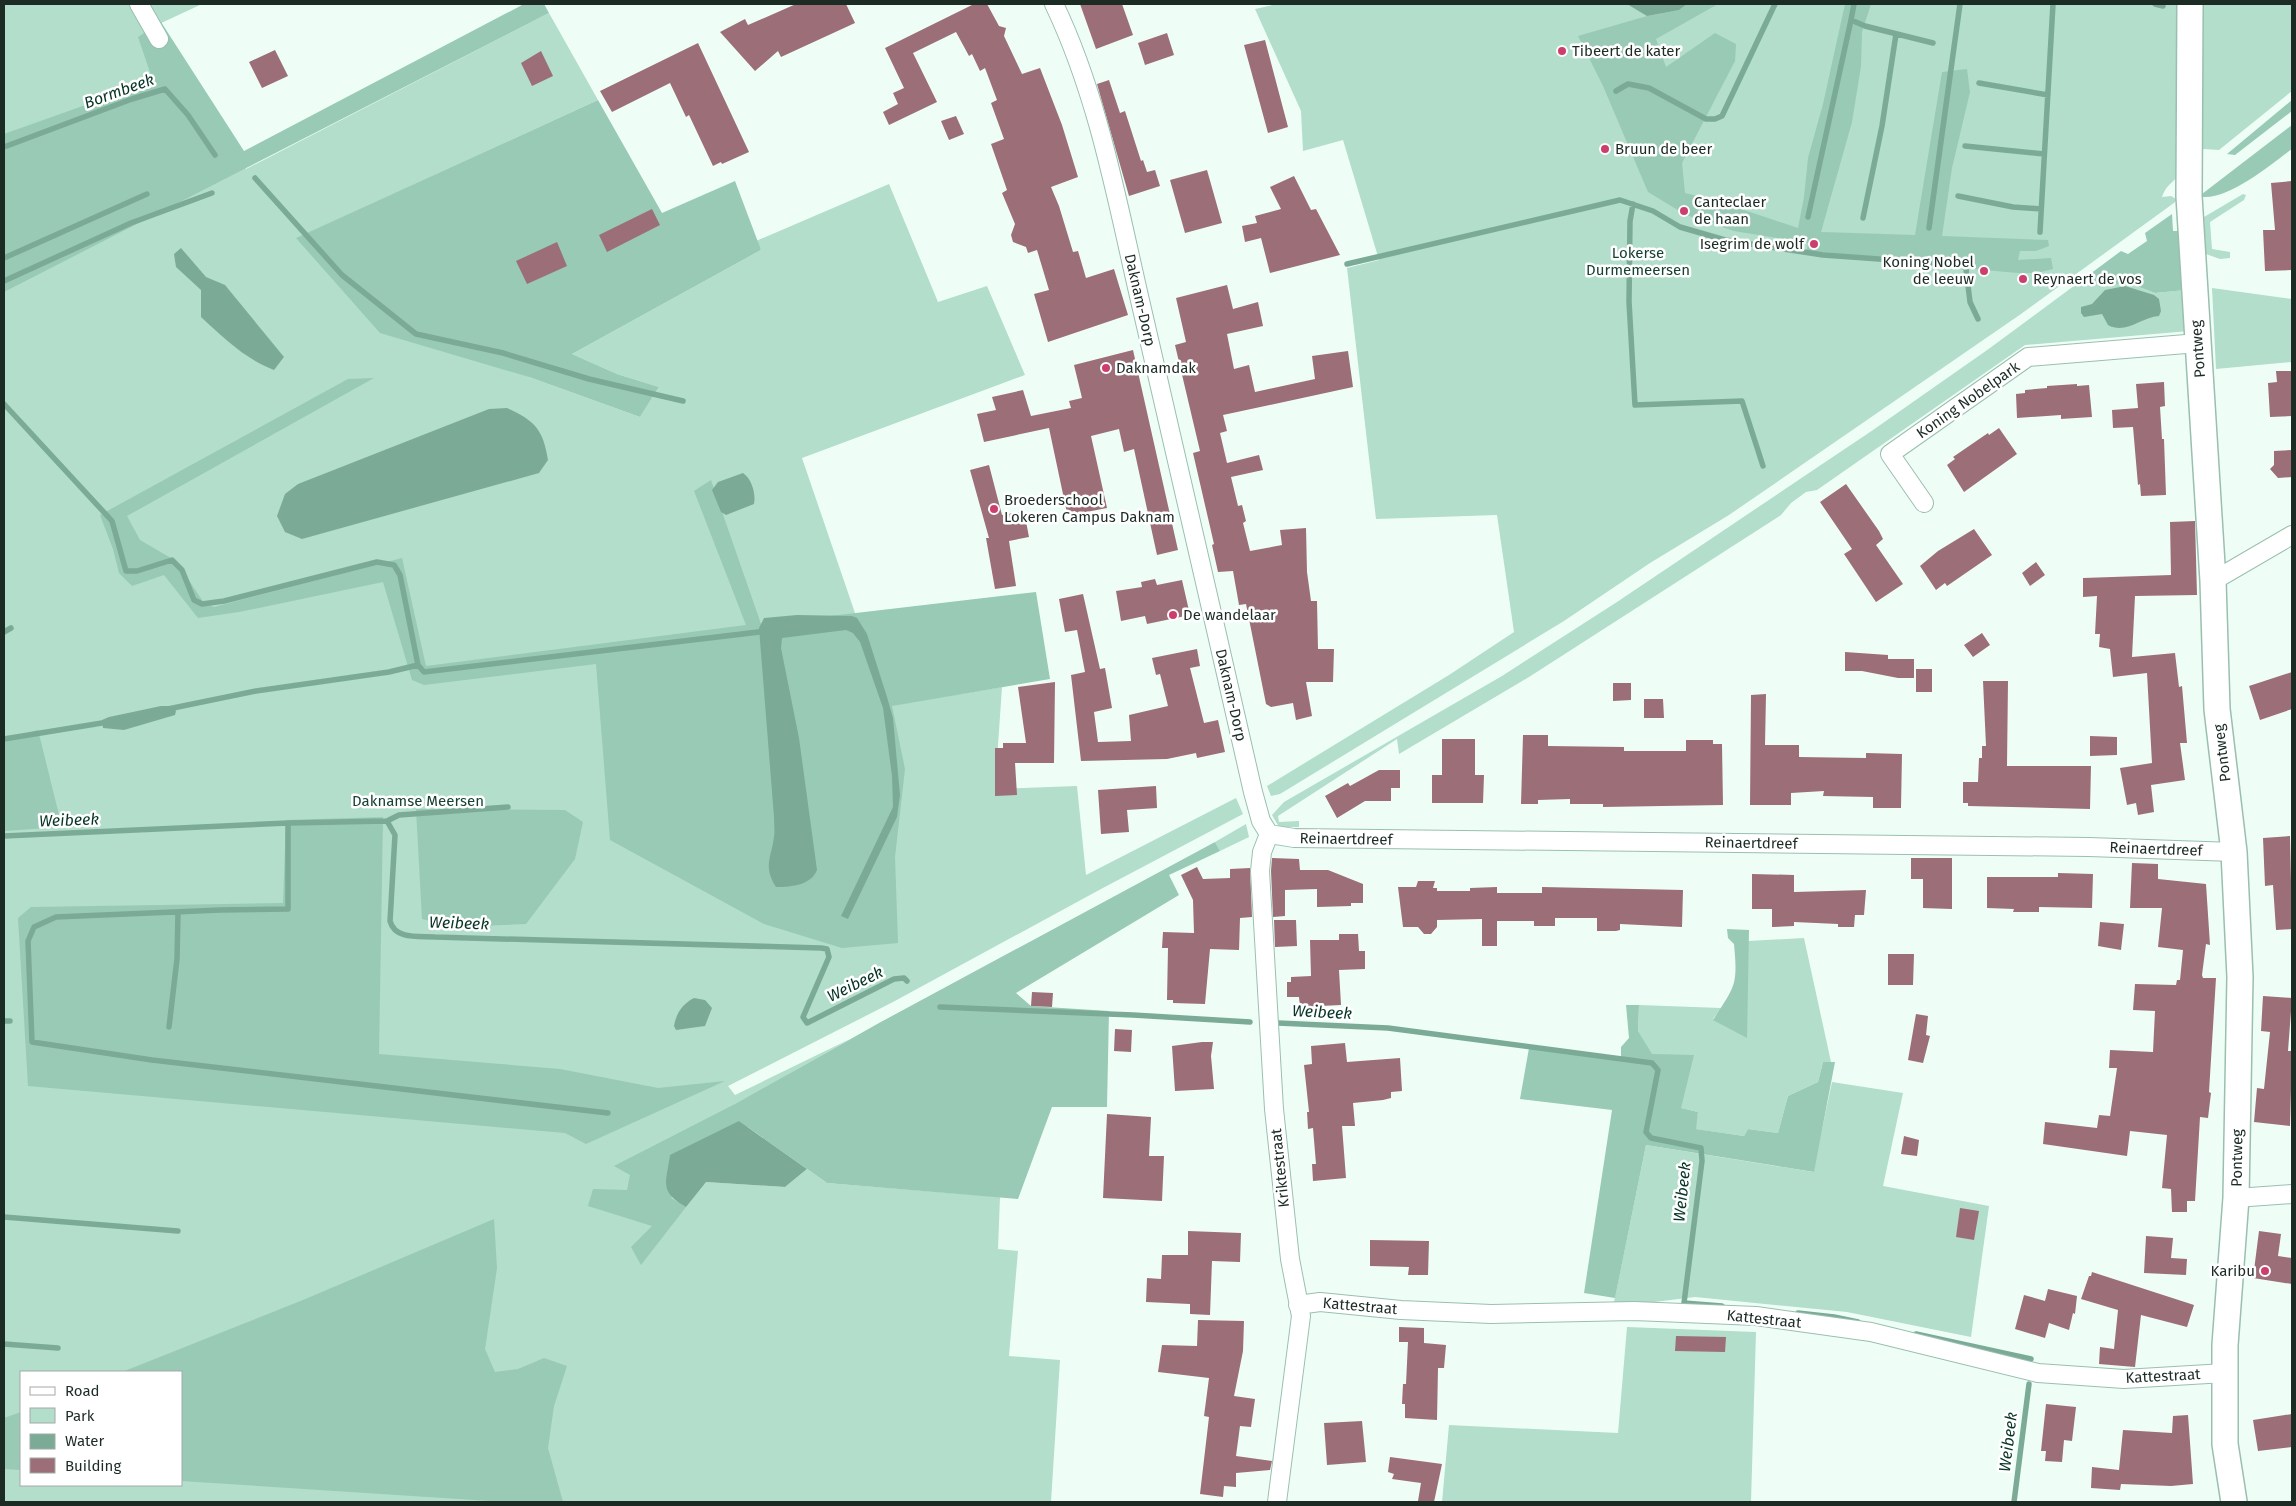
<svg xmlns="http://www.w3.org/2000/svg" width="2296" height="1506" font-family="'Fira Sans',sans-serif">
	<rect width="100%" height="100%" fill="#eefef7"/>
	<path fill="#b2decb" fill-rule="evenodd" d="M4,4h198l-45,21 89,144 303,-156 49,87 -301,138 232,139 111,40 19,-30 -42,-13 -45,-20 189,-104 -5,-9 133,-57 49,118 49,-16 38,89 -223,83 53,155 14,15 24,77 109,-18 -7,102 82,-3 9,89 150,-77 7,16 -142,75 -208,113 -165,84 7,9 115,-56 -61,35 -83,108 79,5 22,-18 20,14 173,14 -2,52 20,2 -9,105 51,4 -9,142h-1047zM21,1372h160v113h-160z
		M1277,4h1015v87l-73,59 -15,-1 -25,9c1,29 -9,18 -17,39l9,-1 7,4 -157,114 -292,201 -79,48 -86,58 -284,173 -9,2 -4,-10 182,-111 65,-43 -17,-117 -121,4 -29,-251 32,-8 -36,-120 -40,11 -2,-40 -46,-102z
		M2243,194l3,1 -2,5 -34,22 2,27 18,3v6l-10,1 -14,-5 -2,-37z
		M2090,274l9,13 22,-3 18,3 16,6 31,-3 3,41 -164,14 -208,145 -11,2 -15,11 -10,12 -252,162 -130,77 -2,-15 -119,77 1,6 20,-1v6h-20l-7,-12 12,-13 218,-126 115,-74 256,-172 117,-82z
		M2212,288l80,11v63l-76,7z
		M1246,824l3,13 -29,14 -5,-9z
		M1804,938l27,124h-8l-5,20 -30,14 -10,37 -30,-4 -4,7 -49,-7 3,-17 -17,-4 -43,-77 1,-26 82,3 -8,11 33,18 2,-96z
		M1832,1082l71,11 -20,93 106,20 -18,131 -124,-25 -152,-15 -82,10 33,-162 167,27z
		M1627,1327l129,5 -5,170h-309l7,-77 169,8z"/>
	<path fill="#98cab5" d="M524,4h20l5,9 -545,279v-158l149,-53 -15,-44 23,-15 83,129z
		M1687,4h31l-62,35 10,28 49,-34 21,11 -1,17 -53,102 3,30 29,7 84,28 6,-31 4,-39 15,-54 22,-100h26l-9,28 -1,34 -9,56 -31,110 94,3 27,-163 25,-3 3,23 -18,76 -10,68 106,4 1,6 -13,5h-16l-2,9 33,-2 2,11 -16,4h-19l-212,-19 2,-11 -74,-12 -48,-16 -38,-23 -45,-106 -25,-50 69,-20 32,-6z
		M598,100l64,113 73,-32 26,69 -189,104 45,20 42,13 -19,30 -111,-40 -149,-44 -84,-95z
		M2292,100v11l-57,44 -8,-1z
		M2292,125v24c-21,15 -62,50 -89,48l-1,-3z
		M2172,214l1,17h8l5,59 -31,3 -16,-6 -18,-3 -22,3 -9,-13 31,-23 7,3 19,-13 -2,-8z
		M374,378l-247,138 13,24 36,21 28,42 10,4 188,-49 24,108 320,-41 -52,-134 17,-11 50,144 275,-32 14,87 -158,27 13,63 -10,88 3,86 -56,5 -78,-24 -154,-84 -14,-176 -172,21 -12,-5 -29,-98 -144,30 -41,6 -34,-43 -32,11 -13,-13 -6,-24 -13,-34 248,-136z
		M38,730l24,97 -58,4v-91z
		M416,809l149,1 18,12 -8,37 -49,65 -72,3 -32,-8z
		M383,817l-4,237 181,15 98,19 67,-7 -139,63 -21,-11 -537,-47 -10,-168 13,-11 252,-4 3,-83z
		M1215,842l5,9 -51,24 10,20 -163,98 15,13 78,5 -2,96h-55l-34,92 -191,-16 -88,-62 -68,77 15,9 -45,58 -10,-18 21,-21 -64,-20 5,-17 34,1 3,-15 -16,-9 123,-63 142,-80z
		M1727,929l22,1 -2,108 -34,-18c22,-34 25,-34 21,-76l-6,-6z
		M1626,1005h13l-1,26 14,23 42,1 -13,53 17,4 -2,17 48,7 4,-7 30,4 10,-37 30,-14 5,-20h12l-21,110 -168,-27 -31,153 -31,-5 28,-183 -92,-11 9,-51 92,11v-12l8,-9z
		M494,1219l3,49 -12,81 10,23 23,-3 26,-11 23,8 -13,40 -6,42 15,54h-58l-324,-21v-109h-59l181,-72z
		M21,1412v58l-17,-1v-51z"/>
	<path fill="#7bab97" d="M1627,4h60l-8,6 -32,6z
		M181,248l25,29 19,8 59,72 -10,13c-29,-11 -50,-32 -73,-53v-27l-25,-23 -2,-13z
		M2125,286l29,9 5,4 2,12 -2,5c-18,1 -33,19 -51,9l-6,-11 -18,3 -3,-4v-6l11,-3 13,-14z
		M507,408c28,13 36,21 41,52l-9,13 -237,66 -17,-7 -8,-16 8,-22 13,-10 191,-75z
		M743,473c9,6 13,21 11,31l-28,11 -5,-3 -9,-22 6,-8z
		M797,615l55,1 5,2 10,16 20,63 6,21 7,77 -3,22 -49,102 -7,-3 52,-109 -1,-31 -9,-68 -23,-66 -7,-9 -7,-3 -64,8 -1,10 18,90 18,132c-6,15 -25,17 -41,17 -13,-21 -5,-28 -2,-50 1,-6 0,-13 0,-20l-15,-189 5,-10z
		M161,706h11l4,5 -1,4 -51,15 -21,-2 -1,-8 7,-3z
		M694,998l11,2 7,8 -7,18 -29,4 -2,-4c2,-12 8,-22 20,-28z
		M739,1121l68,48 -22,18 -79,-5 -20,25c-27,-16 -20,-23 -16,-52z"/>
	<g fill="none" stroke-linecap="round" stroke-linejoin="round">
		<path stroke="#7bab97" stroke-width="5.5" d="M1854,4l-3,16 14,6 68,17
			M2155,4l8,2
			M1979,83l69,12
			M1616,91l12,-7 21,4 57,31h9l7,-3 53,-112
			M1965,146l79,8
			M4,147l128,-48 33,-10 23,26 27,40
			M255,178l87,97 74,59 87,19 86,26 94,22
			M1958,196l55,11 28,2
			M1633,204l-3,17 -1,81 6,103 107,-4 21,65
			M1808,217l43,-197
			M1863,218l19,-92 14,-92
			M1929,228l31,-224
			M2040,232l13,-228
			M4,258l143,-64
			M1347,264l273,-64 33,11 27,16 45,13 98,15 140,10 3,4 4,33 8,17
			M4,281l127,-58 81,-30
			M4,404l108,117 14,50h11l35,-11 10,10 12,30 8,4 22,-3 153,-39 17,3 6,10 18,90 6,7 343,-41
			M4,632l7,-4
			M168,709l88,-18 133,-19 29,-7
			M4,739l104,-17
			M387,821l12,-6 109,-8
			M288,823v86l-67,1 -165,7 -22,10 -6,14 4,101 120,18 456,53
			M4,836l284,-13 99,-2 8,14 -5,86c5,19 29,15 45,16l386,11 6,1 2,8 -26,60 4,6 87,-44 10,-1 3,3
			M940,1007l193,8 117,7
			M4,1021h6
			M1278,1023l110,5 264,35 6,7 -12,62 5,6 50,10 1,13 -18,142 38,3
			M169,1027l8,-68 1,-47
			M4,1217l174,14
			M1798,1313l36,4 24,5
			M1916,1334l115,25
			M4,1344l54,4
			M2014,1502l15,-118"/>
	</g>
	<path fill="#9c6e78" d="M796,4h50l9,19 -74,34 -3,-6 -23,20 -35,-39 25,-13 3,6z
		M974,4h13l12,22 7,2 -2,8 18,38 18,-6 22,57 16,52 -27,10 8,19 14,46 5,-1 8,27 28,-9 14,46 -80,27 -14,-48 15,-4 -12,-40 -9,3 -2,-6 -13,-5 -2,-7 4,-11 -13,-31 5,-3 -16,-46 13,-5 -13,-36 6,-3 -12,-32 -5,3 -8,-17 -3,2 -13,-24 -43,21 24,49 -48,23 -6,-13 15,-8 -5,-11 11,-5 -19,-40z
		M1080,4h42l11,31 -37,14z
		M1167,33l7,22 -29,10 -7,-22z
		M1265,40l23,87 -20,6 -24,-88z
		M698,43l51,109 -27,12 -1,-2 -8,4 -24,-51 -3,2 -16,-34 -58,29 -12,-21z
		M275,50l13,26 -26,12 -13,-26z
		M541,51l12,25 -21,10 -11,-23z
		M1109,80l11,33 5,-2 16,50 2,-1 4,12 8,-2 5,16 -31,10 -32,-112z
		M956,116l8,18 -15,6 -8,-19z
		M1207,170l15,53 -37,10 -15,-53z
		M1294,176l17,34 5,-1 24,46 -70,18 -9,-35 -16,4 -3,-16 15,-3 -2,-7 26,-7 -11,-22z
		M2292,181v89l-27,1 -2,-41h12l-4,-47z
		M652,209l8,16 -53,27 -8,-17z
		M557,242l10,24 -40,18 -11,-23z
		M1227,285l6,24 25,-7 5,24 -36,8 7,35 15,-4 6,27 60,-13 -3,-23 36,-5 5,36 -130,28 4,16 -7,2 7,30 32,-8 4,15 -32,7 7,29 4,-1 4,16 -3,2 7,28 32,-6 -2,-15 26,-2 1,44 4,29h6l1,48h16l-1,33h-27l6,34 -16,4 -3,-17 -22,4 -5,-3 -20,-100 -7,1 -6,-34 -15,1 -6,-27 2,-1 -21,-91 7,-2 -25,-106 11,-3 -10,-44z
		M1133,350l45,200 -21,5 -23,-106 -10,3 -5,-23 -28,7 16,72 -31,6 -1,-3 -8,2 -18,-85 -65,14 -7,-28 19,-4 -4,-13 31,-7 8,26 40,-8 -2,-7 13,-3 -8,-33z
		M2276,371h16v45l-22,1 -2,-34 9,-1z
		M2164,382l1,24 -5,1 2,32h2l2,56 -25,1 -1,-12 -2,1 -5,-58 -20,1 -1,-18 26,-2 -2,-24z
		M2077,384v2l12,-1 3,32 -31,2v-4l-44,3 -1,-24 9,-1v-3l22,-2v-2z
		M1999,428l18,26 -53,38 -17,-27 8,-6 -2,-2 35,-24 1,2z
		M2292,450v27l-14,1 -8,-9 4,-4v-14z
		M989,465l13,50 22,-4 5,26 -20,4 7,45 -21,3 -9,-51h3l-19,-68z
		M1846,484l33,47 4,8 -7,6 27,39 -27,18 -32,-48 8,-5 -32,-47z
		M2195,521l2,74 -62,1 -3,61 43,-4 4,34 3,-1 5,57h-7l5,37 -34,5 3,27 -16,3 -2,-12 -9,2 -7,-37 32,-5 -5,-90 -34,4 -3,-28 -11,-2 1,-13h-5l2,-38 -14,1v-19l88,-3 -1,-53z
		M1974,529l18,26 -45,31 -2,-3 -9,7 -16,-24 18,-15z
		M2036,562l9,13 -15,11 -8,-13z
		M1155,579l2,6 25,-5 8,35 -43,9 -2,-8 -24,5 -5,-30 26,-4 -1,-5z
		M1083,594l17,75 5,-1 7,40 -18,4 4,30 33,-1 -2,-26 39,-9 -8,-32 -4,1 -4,-17 45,-9 3,17 -10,2 14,55 14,-3 7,32 -28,6 -1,-5 -29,6 -86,2 -10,-86 14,-3 -8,-42 -12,2 -6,-33z
		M1982,633l8,12 -17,12 -9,-12z
		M1845,652l43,3v4h26v19h-16l-36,-7h-17z
		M1916,669h16v23h-16z
		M2292,672v37l-32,11 -11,-34z
		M1983,681h25l-1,85h84l-1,43 -122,-3v-3h-5v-21h15l1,-24h3v-12h4z
		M1055,682l-1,81h-39l2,32 -22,1v-48h8v-5h23l-8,-56z
		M1613,683h18v17l-18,1z
		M1766,694l-1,51h34v12l67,1v-5l36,1 -1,54h-28v-11l-50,-1 1,-5 -33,2v12h-41l1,-110z
		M1644,699h19l1,19h-20z
		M1523,735h25v11l76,1v4h62v-11h27v4h9l1,61 -120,2v-3h-33v-5l-32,1v4h-17z
		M2090,736l27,1v18l-27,1z
		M1442,739h33v36h9l-1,28h-51v-28h10z
		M1379,770h21v18h-9v13h-26l-28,17 -12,-22 23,-13 2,3z
		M1156,786l1,22 -30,2 2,22 -28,2 -3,-44z
		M2290,836l2,93 -16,1 -3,-45 -8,1 -2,-48z
		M1272,858l27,1 1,11h28l35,14v19h-12v3l-34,1v-18l-32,1v26l-12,1 -2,-46z
		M1911,858h41v51l-29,-1v-29h-12z
		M2132,863l26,1v15l48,5 4,61 -4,-1 -4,31 1,3h13l-7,114 2,1 -3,25 -8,-1 -5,84h-8v11h-15l-1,-23 -9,-1 5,-53 -37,-4 -3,25 -84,-12 2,-22 52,6 2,-13 11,1 7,-48h-8l1,-18 43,2 2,-41 -22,-1 2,-26 41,1 1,-5h3l3,-30 -25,-3 4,-39h-32z
		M1197,867l6,12 27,-1v-9l20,-1 2,49 -12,1 -1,32 -29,-1 -5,55 -32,-1v-3h-6l1,-52h-6l1,-16 31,1 -1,-33 -12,-25z
		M2058,873l35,1 -1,34 -53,-1v5h-26l1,-3 -27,-1v-31h71z
		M1752,874l42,1v17l72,-2 -2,25h-9l-1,12h-16v-3l-44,-2v4l-22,1v-18h-20z
		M1418,881h17l-2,7h4v3h33v-3l27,-1v6h45v-6l141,3 -1,37 -62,-3v6l-4,1h-19v-13h-42v8h-21v-5h-37v25h-15v-27l-45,1v7l-6,7h-7l-6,-7h-15l-5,-40h18z
		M1274,920h22l1,26 -22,1z
		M2100,922l24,2 -3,26 -23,-4z
		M1339,934h19l1,17h6v18l-26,1 2,35 -41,2 -1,-10h-12v-15h4v-5l20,-1 -1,-36h29z
		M1888,954h26l-1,31h-25z
		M1032,992l21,1 -1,14 -21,-1z
		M2263,996l29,2 -4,53h4l-2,75 -36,-4 3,-34 7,1 6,-57 -9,-1z
		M1916,1014l12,2 -2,19 4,1 -7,27 -15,-3z
		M1115,1029l17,1 -1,22 -17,-1z
		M1202,1042h11l-2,14 3,33 -39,2 -3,-45z
		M1345,1043l2,19 53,-4 2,33 -11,1v6l-8,2 -30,3 2,23h-13l4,52 -33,3 -1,-17h4l-3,-36 -5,1 -1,-17h2l-5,-47 8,-1 -1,-18z
		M1107,1114l44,3 -2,39h15l-2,45 -59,-3z
		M1904,1136l15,4 -2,16 -16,-2z
		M1960,1208l19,3 -5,29 -18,-3z
		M1188,1231l53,2 -1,29 -28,-1 -2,54 -20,-1v-10l-44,-2 1,-24 14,1 1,-24h26z
		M2259,1231l22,3 -3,22 14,2v26l-39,-6z
		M2146,1236l27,2 -2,20 16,1 -1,16 -42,-2z
		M1370,1240l59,1 -1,34h-20l1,-8 -39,-1z
		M2092,1272l102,33 -7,22 -46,-12 -6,52 -36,-3 1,-17 14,2 4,-39 -37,-11 8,-23h2z
		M2048,1289l29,7 -2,18 -2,-1 -4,17 -20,-7 -4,15 -30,-9 9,-34 21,6z
		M1198,1320l46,1 -1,30 -9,45 21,3 -4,28 -11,-1 -4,30 36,5 -2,9 -34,3v14l-12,-1 -1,11 -23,-3 9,-77 -5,-1 5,-38 -51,-6 4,-27 35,1z
		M1399,1327l25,1v15l22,2 -2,23h-6l-1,52 -32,-2v-14h-3l1,-20h3l2,-42h-9z
		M1676,1336l50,1 -1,15 -50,-1z
		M2046,1404l30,3 -4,34 -8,-1 -2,22 -17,-1 1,-10h-5z
		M2292,1414v33l-34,4 -5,-31z
		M2188,1415l5,69 -22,2 -50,-2 -1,6 -29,-2 1,-21 27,3 4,-40 49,3 1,-17z
		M1362,1421l4,41 -39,3 -3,-42z
		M1390,1457l52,7 -8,38 -16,-1 3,-18 -29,-4 2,-5 -6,-2z"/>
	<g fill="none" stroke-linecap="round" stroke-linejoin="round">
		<defs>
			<path id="street" d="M139,4l20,35
				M1054,4c46,96 64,203 88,305 38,161 74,322 111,483l8,29 8,13
				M1924,503l-34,-49 138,-97 170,-14
				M2213,581l79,-46
				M1269,834l25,4 795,9 145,5
				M1269,834l-7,18 -2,19 14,238 16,150 11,57 -24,186
				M2236,1198l56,-4
				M1298,1305l22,-3 81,8 90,4 143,-3 122,5 115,16 167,41 86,6 101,-6"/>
			<path id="secondary" d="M2190,4l-1,192 24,385 4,128 17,143 6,125 -4,221 -11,147v99l9,58"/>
		</defs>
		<use href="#street" stroke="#9abfaf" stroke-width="20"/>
		<use href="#secondary" stroke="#9abfaf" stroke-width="28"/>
		<use href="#street" stroke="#fff" stroke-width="18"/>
		<use href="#secondary" stroke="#fff" stroke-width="25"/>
	</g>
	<g fill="#cb3e6d" stroke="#fff" stroke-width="2">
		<circle cx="1562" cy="51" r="5"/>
		<circle cx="1605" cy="149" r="5"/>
		<circle cx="1684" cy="211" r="5"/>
		<circle cx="1814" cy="244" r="5"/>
		<circle cx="1984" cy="271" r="5"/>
		<circle cx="2023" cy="279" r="5"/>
		<circle cx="1106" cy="368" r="5"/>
		<circle cx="994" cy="509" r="5"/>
		<circle cx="1173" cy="615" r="5"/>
		<circle cx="2265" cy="1271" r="5"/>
	</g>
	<g text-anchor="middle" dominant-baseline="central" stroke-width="5" stroke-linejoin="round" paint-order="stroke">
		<g font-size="15" fill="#1c2b24" stroke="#fff" text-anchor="start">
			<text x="1572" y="51">Tibeert de kater</text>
			<text x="1615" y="149">Bruun de beer</text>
			<text x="1694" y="202">Canteclaer<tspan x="1694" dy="17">de haan</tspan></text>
			<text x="1804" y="244" text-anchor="end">Isegrim de wolf</text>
			<text x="1974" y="262" text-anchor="end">Koning Nobel<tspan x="1974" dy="17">de leeuw</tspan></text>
			<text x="2033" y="279">Reynaert de vos</text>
			<text x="1116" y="368">Daknamdak</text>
			<text x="1004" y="500">Broederschool<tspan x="1004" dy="17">Lokeren Campus Daknam</tspan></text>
			<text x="1183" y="615">De wandelaar</text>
			<text x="2255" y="1271" text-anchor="end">Karibu</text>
		</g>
		<g font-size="15" fill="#174133" stroke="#fff">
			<text x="1638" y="253">Lokerse<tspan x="1638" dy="17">Durmemeersen</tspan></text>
			<text x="418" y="801">Daknamse Meersen</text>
		</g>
		<g font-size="15" fill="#1c2b24" stroke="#fff">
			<text transform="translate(1140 300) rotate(77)">Daknam-Dorp</text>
			<text transform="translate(2198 349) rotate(-94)">Pontweg</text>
			<text transform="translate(1968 400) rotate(-35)">Koning Nobelpark</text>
			<text transform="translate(1231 695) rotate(77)">Daknam-Dorp</text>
			<text transform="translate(2222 753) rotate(-97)">Pontweg</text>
			<text transform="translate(1346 839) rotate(1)">Reinaertdreef</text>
			<text transform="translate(1751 843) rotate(1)">Reinaertdreef</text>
			<text transform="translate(2156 849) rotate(2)">Reinaertdreef</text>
			<text transform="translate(2237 1158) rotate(-89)">Pontweg</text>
			<text transform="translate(1280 1168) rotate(-96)">Kriktestraat</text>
			<text transform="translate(1360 1306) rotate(5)">Kattestraat</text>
			<text transform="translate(1764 1319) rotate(6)">Kattestraat</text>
			<text transform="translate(2163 1376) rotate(-3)">Kattestraat</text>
		</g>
		<g font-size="16" font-style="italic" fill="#073426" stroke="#fff">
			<text transform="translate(119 91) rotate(-20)">Bormbeek</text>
			<text transform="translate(69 820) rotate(-2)">Weibeek</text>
			<text transform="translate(459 923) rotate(2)">Weibeek</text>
			<text transform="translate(855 984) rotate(-26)">Weibeek</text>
			<text transform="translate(1322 1012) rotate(3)">Weibeek</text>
			<text transform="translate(1682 1192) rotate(-84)">Weibeek</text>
			<text transform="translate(2008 1442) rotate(-83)">Weibeek</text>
		</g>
	</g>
	<rect width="2296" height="1506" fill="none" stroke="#1c2b24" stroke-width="10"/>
	<rect x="20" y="1371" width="162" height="115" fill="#ffffff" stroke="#a4aaa7"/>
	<rect x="30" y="1387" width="25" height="8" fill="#ffffff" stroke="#a4aaa7"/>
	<text x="65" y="1396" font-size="15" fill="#1c2b24">Road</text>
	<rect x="30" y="1408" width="25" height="15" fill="#b2decb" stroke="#a4aaa7"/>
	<text x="65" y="1421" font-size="15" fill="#1c2b24">Park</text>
	<rect x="30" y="1434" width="25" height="15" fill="#7bab97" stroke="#a4aaa7"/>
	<text x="65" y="1446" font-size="15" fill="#1c2b24">Water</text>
	<rect x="30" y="1458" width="25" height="15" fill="#9c6e78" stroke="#a4aaa7"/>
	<text x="65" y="1471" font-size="15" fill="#1c2b24">Building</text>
</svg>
